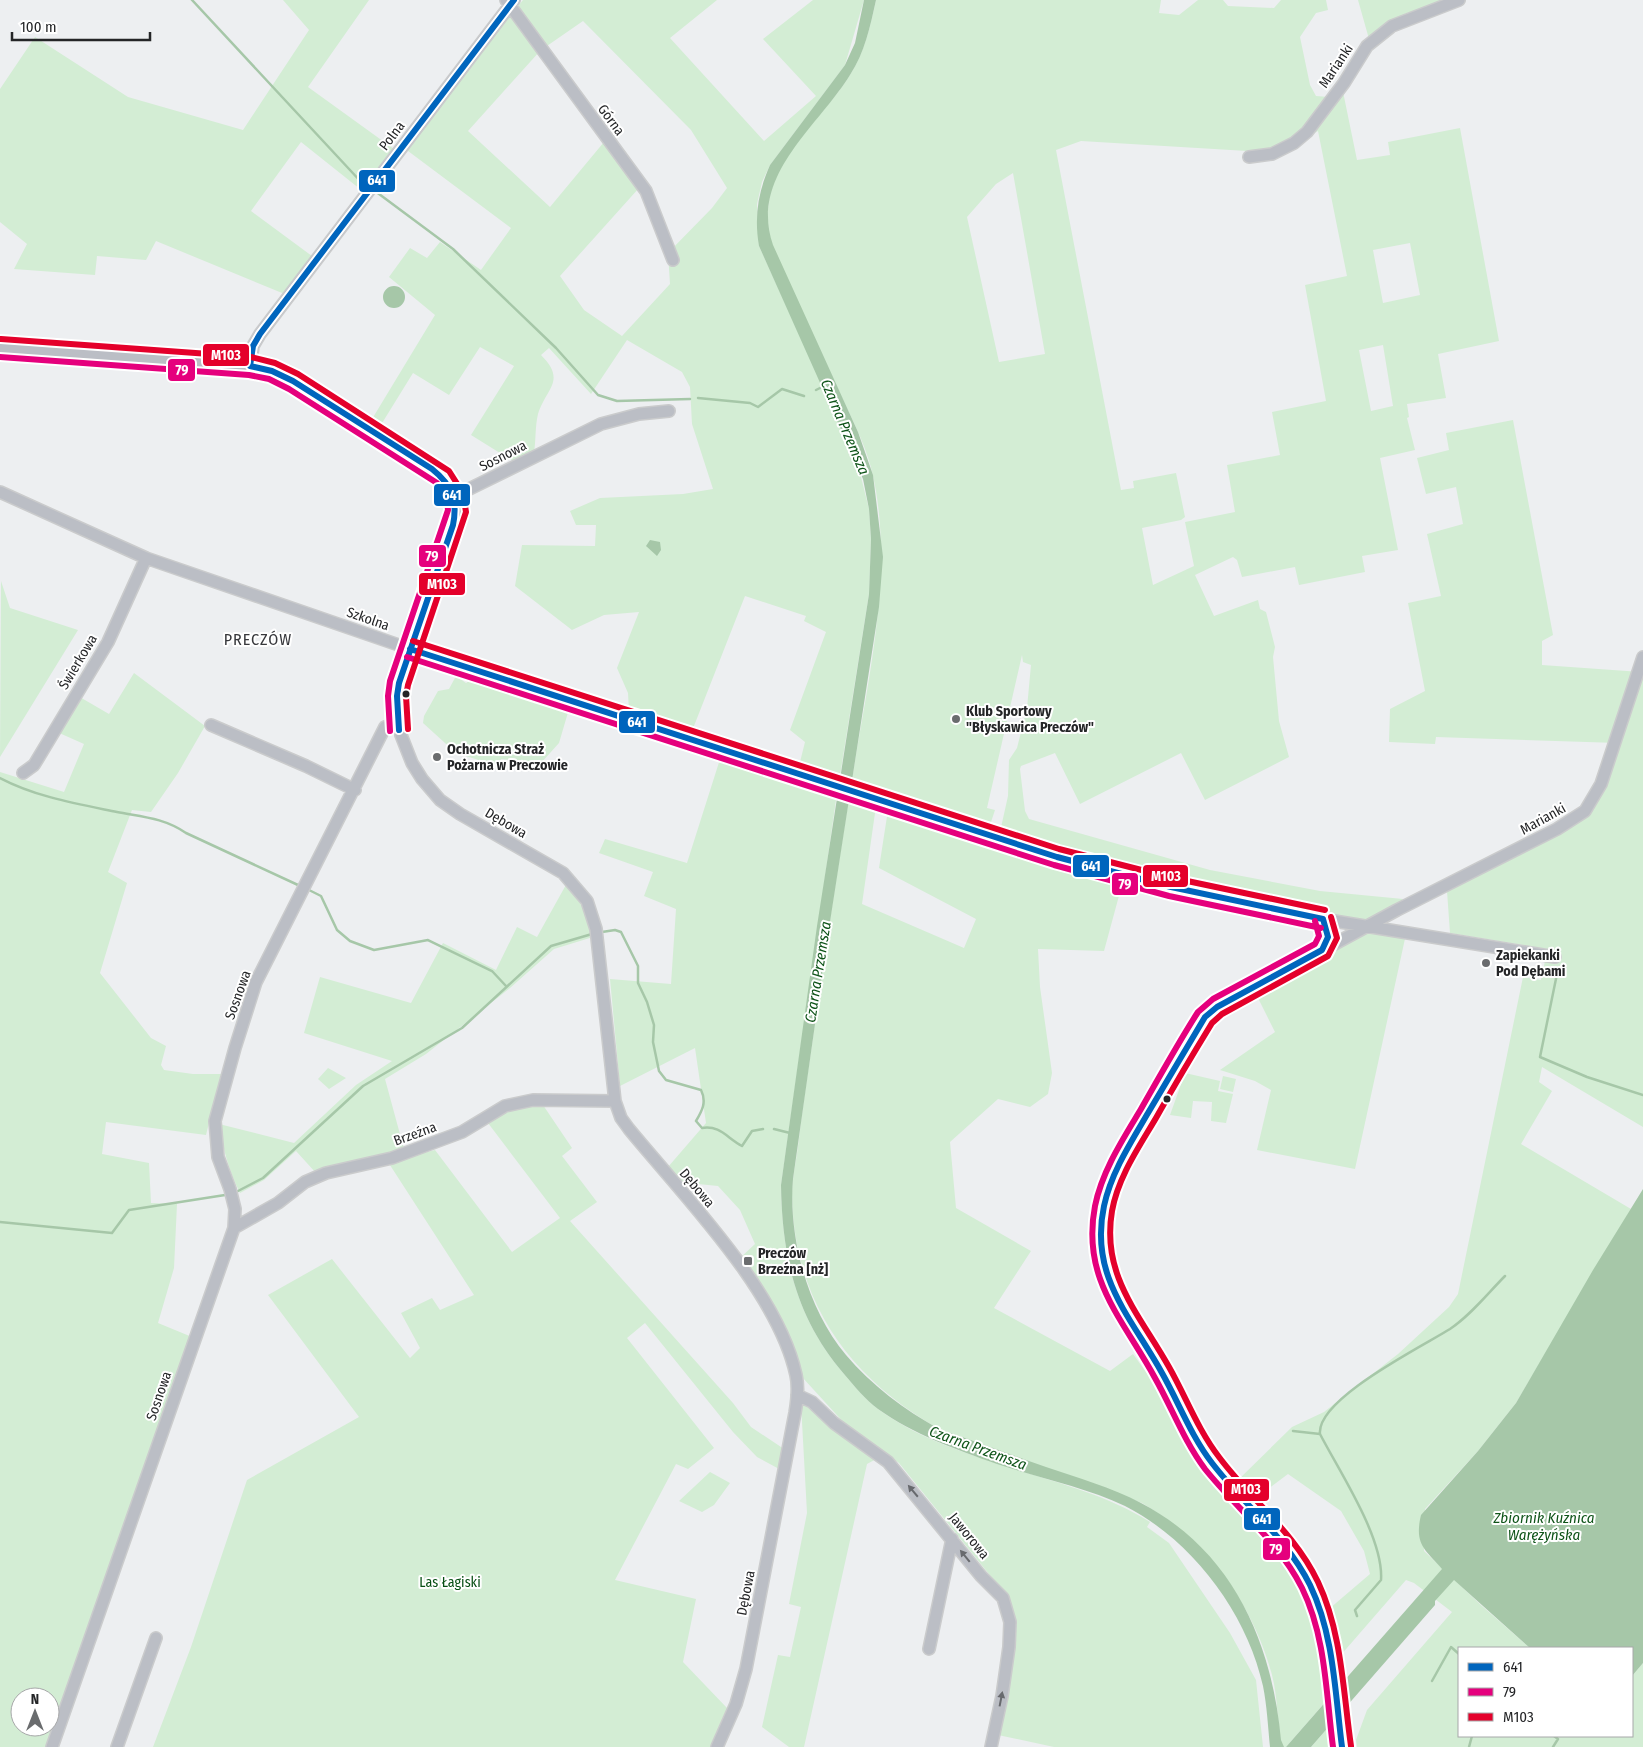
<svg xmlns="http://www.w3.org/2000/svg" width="1643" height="1747" font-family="'Fira Sans Condensed',sans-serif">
	<rect width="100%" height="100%" fill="#edeff1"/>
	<path fill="#d3edd4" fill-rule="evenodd" d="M283,0h86l-61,87 90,65 -33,41 -64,-51 -50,69 65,48 -29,36 -131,-54 -10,19 -49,-4 -2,19 -81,-6 13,-25 -27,-22v-133l35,-52 93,60 115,33 66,-100z
		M523,0h194l-47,38 94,103 52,-45 -53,-57 50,-39h51l-19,65 -75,100 -8,17 -5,22 2,42 98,215 12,48 2,30 -2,55 -30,188 -40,-16 6,-24 -15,-12 36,-98 -22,-11 2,-5 -61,-20 -53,135 -63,-20 -1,-18 -11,-25 22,-56 -35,3 -32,15 -57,-44 7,-41 73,1 1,-21h-20l-6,-14 30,-13 83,-4 30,-5 -21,-65 -2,-37 -8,-15 -55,-32 -36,54 -42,-46 -8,7c26,26 5,33 -3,59 -3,12 -2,27 -4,39l-18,10 -45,-28 43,-69 -34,-19 -31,48 -36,-22 -34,55 -10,-4 66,-109 -46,-38 21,-29 17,10 13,-16 41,28 30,-42 -107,-80 106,-133 30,36 -72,80 82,76 54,-65 35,46 -79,88 24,34 38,26 48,-52 -2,-31 44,-45 15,-20 -36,-58 -108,-109 -39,27 -26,-42z
		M876,0h285l-2,13 20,2 19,-15h25l5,6 46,2 7,-8h45l2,10 -12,3 -16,24 10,48 6,11 13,1 12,-15 16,78 33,-5 -2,-13 72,-14 39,213 -61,13 8,44 -39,6 2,13 -2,1 8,32 -35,8 18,92 -36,6 3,16 -66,13 -4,-18 -53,10 -5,-17 -4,-3 -38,18 19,41 44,-16 2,9 6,3 9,35 -2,10 6,64 10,36 -84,43 -24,-47 -101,51 -25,-51 -34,13 -1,3 5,42 4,8 181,51 110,21 83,8 -15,12 -22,10 -255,-54 -108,-31 -3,-4 8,-36 1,-36 8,-12 10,-40 4,-43 -8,-3 -1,-7 -35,153 8,2 -5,15 -5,4 -134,-43c15,-98 44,-212 22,-310 -5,-25 -18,-51 -29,-74 -16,-35 -32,-69 -48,-104 -13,-27 -31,-57 -28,-88 3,-53 55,-92 82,-135 15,-24 20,-48 26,-75zM1318,131l29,145 -42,9 21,116 -54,11 8,43 -53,10 8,47 -50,10 9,44 -41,19 -11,-57 39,-8 4,-3 -9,-44 -43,8 1,7 -13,2 -65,-340 25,-9 183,11 24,-3zM1013,173l32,181 -46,8 -32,-145 29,-33zM1410,243l10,52 -37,8 -10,-53zM1383,345l10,61 -22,5 -12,-61z
		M1358,0h95l-46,13 -20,10 -18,16z
		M1513,420l40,215 -11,6v24l99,7 2,-6v461l-101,-60 -3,15 13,9 -31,53 110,65 -115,194 -38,48 -53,58 -1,42 58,55 48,42h-71v88h173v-60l11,-13v84h-286l-1,-7 11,-30 85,-98 -38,-29 -8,-3 -66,76 -11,-47 41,-35 -6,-23 -23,-40 -53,-37 -36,27 -16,-19 56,-55 32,-15 74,-58 51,-47 9,-13 65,-317 18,3 4,-19 7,-1 1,-10 -103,-17 -3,-42 146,-86c16,-17 19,-41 25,-62l-182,-6 -1,7 -46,-2 1,-33 35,-18 -17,-88 33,-7 -14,-62 36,-10 -7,-37 -30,7 -9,-36 32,-8 -3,-17z
		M1,581l9,27 68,22 -78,127z
		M134,673l71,53 -27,47 -27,39 -19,-2 -24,62 19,11 -27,90 51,65 15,8 -5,19 3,5 29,4h28l-15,61 -100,-13 -4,32 47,9 2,40 26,1 -3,64 -16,55 34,14 -144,410h-48v-975l64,20 20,-48 -27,-12 21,-36 31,18zM20,1697h30v30h-30z
		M456,676l10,7 9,-6 94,32 -10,34 -18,20 -40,-4 -3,7 -42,-13 -33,-30 1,-7 14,-25 11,-2z
		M721,756l116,37 -56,392c1,72 15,133 63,189 11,13 21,25 34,35 35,26 80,42 121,55 51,17 105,29 151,58l-3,5 22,16 61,90 26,47 7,67h-209l-56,-12 17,-107 -14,-39 -102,-126 -53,-38 -44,-48 -16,-48 -46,-71 15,-14 -15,-34 -22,-24 -30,-3 -4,3 -16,-19 38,-44 -11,-75 -75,38 -10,-107 61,5 5,-75 -32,-13 9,-24 -54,-19 6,-14 82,24z
		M849,798l27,8 -14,98 102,44 12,-29 -97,-51 9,-58 235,71 -19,70 -66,-2 2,38 12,86 -4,21 -18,13 -32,-8 -48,43 6,66 75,43 -37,57 116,63 23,-17 39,54 15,26 34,49 45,50 34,47 15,38 6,27 7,54 -42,48h-4c-5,-24 -4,-49 -10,-72 -19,-72 -67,-135 -130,-172l-203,-74c-91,-52 -145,-128 -147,-234 0,-16 4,-33 6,-49 4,-34 9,-67 14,-101 11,-82 24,-164 37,-247z
		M567,883l22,34 4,20 -39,12 -44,39 -84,66 -41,25 19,70 -88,24 -20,-22 -32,29 -24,13c-11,-22 -17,-44 -21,-69l75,19 62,-58 36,-24 -88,-28 16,-56 91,26 32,-60 53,27 21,-43 20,10z
		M1366,930l40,4 -51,235 -98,-19 14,-60 -16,-9 -35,-11 55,-38 -21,-42z
		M328,1068l18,10 -17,11 -11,-10z
		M1185,1073l35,8 -2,10 15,3 -7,29 -15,-2 1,-19 -19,-1 -2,17 -21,-3z
		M1223,1076l13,3 -3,13 -13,-3z
		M543,1105l29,43 -10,8 35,46 -27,19 163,182 18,24 33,22 -3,21 -24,-13 -24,-25 -88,-109 -18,15 87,110 -26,21 -12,-5 -61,116 81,19 -13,63 44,46 -17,39h-557l38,-100 56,-167 112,-63 -91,-122 64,-36 78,99 10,-10 -19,-35 31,-15 8,12 34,-15 -86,-133 47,-12 77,102 48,-34 -72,-95 24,-15z
		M801,1404l10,3 67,51 -11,6 -63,283h-15l-27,-20 16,-72 12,2 11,-50 -12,-3 18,-91z
		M710,1472l20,11 -16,22 -12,7 -23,-11z
		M1332,1723l5,24h-26z"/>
	<path fill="#a6c7a8" d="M864,0h12c-6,27 -11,52 -26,75 -33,53 -101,101 -77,170l85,187 15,43 10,82 -4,50 -54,347 -32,225c-5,59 15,131 53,176 25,30 59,55 93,74 35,12 71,25 107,38 32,11 65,20 95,36 92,48 131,139 140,237l3,7h-14c-2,-20 -3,-41 -7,-61 -16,-73 -71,-146 -138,-180 -40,-19 -86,-28 -128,-42 -40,-14 -84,-30 -119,-55 -13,-10 -23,-22 -34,-35 -48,-56 -62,-117 -63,-189l36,-259 52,-332 2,-55 -2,-30 -6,-30 -104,-233c-5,-29 -1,-54 11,-81l75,-100 10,-22z
		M383 297a11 11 0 1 1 22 0a11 11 0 1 1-22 0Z
		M650,540l10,2 1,8 -4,6 -11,-10z
		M1643,1189v474l-11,13v-28h-102l-76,-68 -19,21v4l-124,142h-25l156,-178c-17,-20 -28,-24 -21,-54l57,-64 38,-48 77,-133z"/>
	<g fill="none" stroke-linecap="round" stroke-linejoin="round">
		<path stroke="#a6c7a8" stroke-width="2.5" d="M192,0l171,184
			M375,191l78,58 103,99 42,47 19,6 73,-2
			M816,390l10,-5
			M698,398l52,5 8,4 24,-18 22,7
			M0,778c36,19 78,26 117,34 26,5 47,6 69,21l112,52
			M309,890l12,6 16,34 13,11 24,9 54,-10 64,31 14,15
			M602,932l13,-2 6,2 17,34v17l9,19 7,23 -1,17 6,29 7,9 35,10c6,12 1,21 -5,31l6,7c18,-3 25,10 40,18l10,-15 11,-2
			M1558,969l-18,88 47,20 56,18
			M774,1129l16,4
			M238,1191l25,-13 100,-92 99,-58 89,-82 41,-12
			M0,1222l112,11 17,-23 96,-15
			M1293,1431l27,3
			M1357,1616l-2,-6 26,-30c3,-42 -42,-109 -61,-146 -4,-35 103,-88 130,-105 21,-14 38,-36 55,-53
			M1432,1681l19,-34 8,7
			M1469,1747l3,-11
			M1553,1747l5,-8 -4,-3"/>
		<defs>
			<path id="minor" d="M506,0l140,191 27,69
				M1249,157l23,-3 22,-11 13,-11 37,-49 23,-37 25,-20 67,-26
				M0,348l250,18 22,5 21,10 139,88c15,12 24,23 25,42l-58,172 -2,13 4,39 11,28 10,16 18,21 20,14 103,59 24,28 9,28 19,172 6,17 8,11c55,67 149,162 167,246 3,13 1,26 -1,38l-49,256 -10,35 -19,43
				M250,366l3,-20 7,-12 254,-334
				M0,492l146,66 273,94 575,186 135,39 85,19 114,24 227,37
				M455,496l146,-72 38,-10 30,-3
				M211,725l95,41 49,24
				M23,773l11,-8 74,-123 38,-84
				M1322,950l6,-13 -5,-18
				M234,1228l44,-25 27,-21 21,-9 66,-15 70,-26 43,-26 28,-6 82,1
				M797,1395l15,7 22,21 54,39 93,114 22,22 7,24 -1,25 -7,49 -11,51
				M929,1649l23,-110
				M52,1747l182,-519 1,-19 -5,-20 -12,-32 -3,-36 20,-73 21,-66 129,-255 13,-4
				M117,1747l39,-109
				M1342,1747l-16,-114 -12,-38 -22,-40 -90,-107 -41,-78 -45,-69 -12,-39 -3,-30 3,-26 22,-53 47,-84 38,-58 186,-101 160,-81 28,-18 16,-27 42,-127"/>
		</defs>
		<use href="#minor" stroke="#cacbcc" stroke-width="14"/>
		<use href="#minor" stroke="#bbbec5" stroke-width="11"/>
		<defs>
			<path id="bus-1" d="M250,366l22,5 21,10 139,88c20,16 26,31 21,56l-54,158 -2,13 2,34
				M250,366l3,-20 7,-12 254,-334
				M410,649l647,208 114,30 152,32
				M1323,919l5,18 -6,13 -105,57 -12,10c-19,32 -38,64 -57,96 -17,29 -37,60 -44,93 -15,70 27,111 58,167 17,30 29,63 50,90 32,42 75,75 98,122 24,50 25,108 32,162"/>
			<path id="bus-2" d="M0,357l249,18 20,4 20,10 148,94 10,16 1,11 -58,171 -2,15 2,35
				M407,657l647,208 115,31 152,32
				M1315,921l4,15 -4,8 -102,55 -15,13c-20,31 -38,64 -57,97 -18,30 -39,62 -46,97 -14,73 28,113 60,172 17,30 29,63 50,91 32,40 74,73 97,119 24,49 24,106 31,159"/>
			<path id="bus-3" d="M1,339l250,18 24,6 23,11 151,97 14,22 3,19 -58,173 -2,11 2,33
				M413,641l646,208 114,29 152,32
				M1331,917l6,21 -9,18 -106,58 -10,9c-19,31 -38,63 -56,95 -17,29 -38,59 -44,93 -11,65 28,104 57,156 17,30 29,63 50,90 32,43 76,76 99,125 24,51 25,109 33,164"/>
		</defs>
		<use href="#bus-1" stroke="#fff" stroke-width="10"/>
		<use href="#bus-2" stroke="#fff" stroke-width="10"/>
		<use href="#bus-3" stroke="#fff" stroke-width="10"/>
		<use href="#bus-1" stroke="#0065bd" stroke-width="6"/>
		<use href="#bus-2" stroke="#e5007d" stroke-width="6"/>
		<use href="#bus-3" stroke="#e4002b" stroke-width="6"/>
	</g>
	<defs><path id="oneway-solid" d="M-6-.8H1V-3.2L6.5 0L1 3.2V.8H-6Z" transform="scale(1.25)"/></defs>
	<g fill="#686a6e">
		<use href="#oneway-solid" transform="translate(913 1491) rotate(-130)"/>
		<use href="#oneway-solid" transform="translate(965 1556) rotate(-129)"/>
		<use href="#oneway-solid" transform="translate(1001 1699) rotate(-79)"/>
	</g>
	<g fill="#242527" stroke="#fff" stroke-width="2">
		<circle cx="406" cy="694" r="4.5"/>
		<circle cx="1167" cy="1099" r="4.5"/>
	</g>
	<g fill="#6a6c6e" stroke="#fff" stroke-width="2">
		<circle cx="956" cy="719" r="5"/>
		<circle cx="437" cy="757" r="5"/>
		<circle cx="1486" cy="963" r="5"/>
		<rect x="743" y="1256" width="10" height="10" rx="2.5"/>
	</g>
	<g text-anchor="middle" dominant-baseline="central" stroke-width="4" stroke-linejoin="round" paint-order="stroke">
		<g font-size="14" fill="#242527" stroke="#fff">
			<text transform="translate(1336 66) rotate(-56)">Marianki</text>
			<text transform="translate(611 120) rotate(54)">Górna</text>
			<text transform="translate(392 136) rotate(-53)">Polna</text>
			<text transform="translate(503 456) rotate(-27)">Sosnowa</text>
			<text transform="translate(368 619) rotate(19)">Szkolna</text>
			<text transform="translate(78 662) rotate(-59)">Świerkowa</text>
			<text transform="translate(1543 819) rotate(-29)">Marianki</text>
			<text transform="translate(506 823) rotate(30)">Dębowa</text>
			<text transform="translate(238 995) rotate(-70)">Sosnowa</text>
			<text transform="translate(415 1134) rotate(-20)">Brzeźna</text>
			<text transform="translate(697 1188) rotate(50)">Dębowa</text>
			<text transform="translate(159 1396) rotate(-71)">Sosnowa</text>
			<text transform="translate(969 1536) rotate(51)">Jaworowa</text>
			<text transform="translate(746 1593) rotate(-79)">Dębowa</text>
		</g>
		<g font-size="14" font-weight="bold" fill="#242527" stroke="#fff" text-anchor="start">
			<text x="966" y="711">Klub Sportowy<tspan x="966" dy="16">"Błyskawica Preczów"</tspan></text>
			<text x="447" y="749">Ochotnicza Straż<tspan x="447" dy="16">Pożarna w Preczowie</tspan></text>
			<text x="1496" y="955">Zapiekanki<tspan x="1496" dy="16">Pod Dębami</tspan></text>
			<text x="758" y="1253">Preczów<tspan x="758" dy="16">Brzeźna [nż]</tspan></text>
		</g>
		<g font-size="14" fill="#064e13" stroke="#fff">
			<text x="450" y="1582">Las Łagiski</text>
		</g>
		<g font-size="15" font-style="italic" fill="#0f5419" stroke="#fff">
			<text transform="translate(845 427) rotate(67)">Czarna Przemsza</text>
			<text transform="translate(818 972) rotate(-81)">Czarna Przemsza</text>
			<text transform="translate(978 1448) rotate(20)">Czarna Przemsza</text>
			<text x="1544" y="1518">Zbiornik Kuźnica<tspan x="1544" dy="17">Warężyńska</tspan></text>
		</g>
		<g font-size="16" letter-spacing="1" fill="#37383c" stroke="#fff">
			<text x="258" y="639">PRECZÓW</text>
		</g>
	</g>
	<g stroke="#fff" stroke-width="2">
		<rect x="358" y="169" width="38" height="24" rx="5" fill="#0065bd"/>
		<rect x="202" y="343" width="48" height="24" rx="5" fill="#e4002b"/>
		<rect x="167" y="358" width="29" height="24" rx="5" fill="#e5007d"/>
		<rect x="433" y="483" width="38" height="24" rx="5" fill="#0065bd"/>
		<rect x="418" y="544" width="29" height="24" rx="5" fill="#e5007d"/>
		<rect x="418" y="572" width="48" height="24" rx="5" fill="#e4002b"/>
		<rect x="618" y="710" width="38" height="24" rx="5" fill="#0065bd"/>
		<rect x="1072" y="854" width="38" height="24" rx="5" fill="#0065bd"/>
		<rect x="1142" y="864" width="47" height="24" rx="5" fill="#e4002b"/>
		<rect x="1111" y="872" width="28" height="24" rx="5" fill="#e5007d"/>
		<rect x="1223" y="1478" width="47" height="24" rx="5" fill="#e4002b"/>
		<rect x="1243" y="1507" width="38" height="24" rx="5" fill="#0065bd"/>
		<rect x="1262" y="1537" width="29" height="24" rx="5" fill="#e5007d"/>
	</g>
	<g font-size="14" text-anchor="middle" font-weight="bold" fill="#fff">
		<text x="377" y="185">641</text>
		<text x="226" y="360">M103</text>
		<text x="182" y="375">79</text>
		<text x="452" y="500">641</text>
		<text x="432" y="561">79</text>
		<text x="442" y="589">M103</text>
		<text x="637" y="727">641</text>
		<text x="1091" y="871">641</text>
		<text x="1166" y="881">M103</text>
		<text x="1125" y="889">79</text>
		<text x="1246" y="1494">M103</text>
		<text x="1262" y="1524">641</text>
		<text x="1276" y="1554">79</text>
	</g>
	<rect x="1458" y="1647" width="175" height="90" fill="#ffffff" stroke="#a7a8a9"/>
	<rect x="1468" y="1663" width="25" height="8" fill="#0065bd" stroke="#a7a8a9"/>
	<text x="1503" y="1672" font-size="15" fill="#242527">641</text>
	<rect x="1468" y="1688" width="25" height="8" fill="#e5007d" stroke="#a7a8a9"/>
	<text x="1503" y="1697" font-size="15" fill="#242527">79</text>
	<rect x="1468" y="1713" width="25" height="8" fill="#e4002b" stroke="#a7a8a9"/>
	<text x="1503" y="1722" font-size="15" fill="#242527">M103</text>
	<g transform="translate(35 1712)"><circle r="24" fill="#ffffff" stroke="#a7a8a9"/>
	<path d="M0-4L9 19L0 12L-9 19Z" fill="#6a6c6e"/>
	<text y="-8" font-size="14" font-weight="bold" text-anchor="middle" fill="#242527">N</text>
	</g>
	<path d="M12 32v8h138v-8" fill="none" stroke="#242527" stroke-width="2.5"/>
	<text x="20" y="32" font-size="15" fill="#242527" stroke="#ffffff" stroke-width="4" paint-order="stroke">100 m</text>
</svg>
